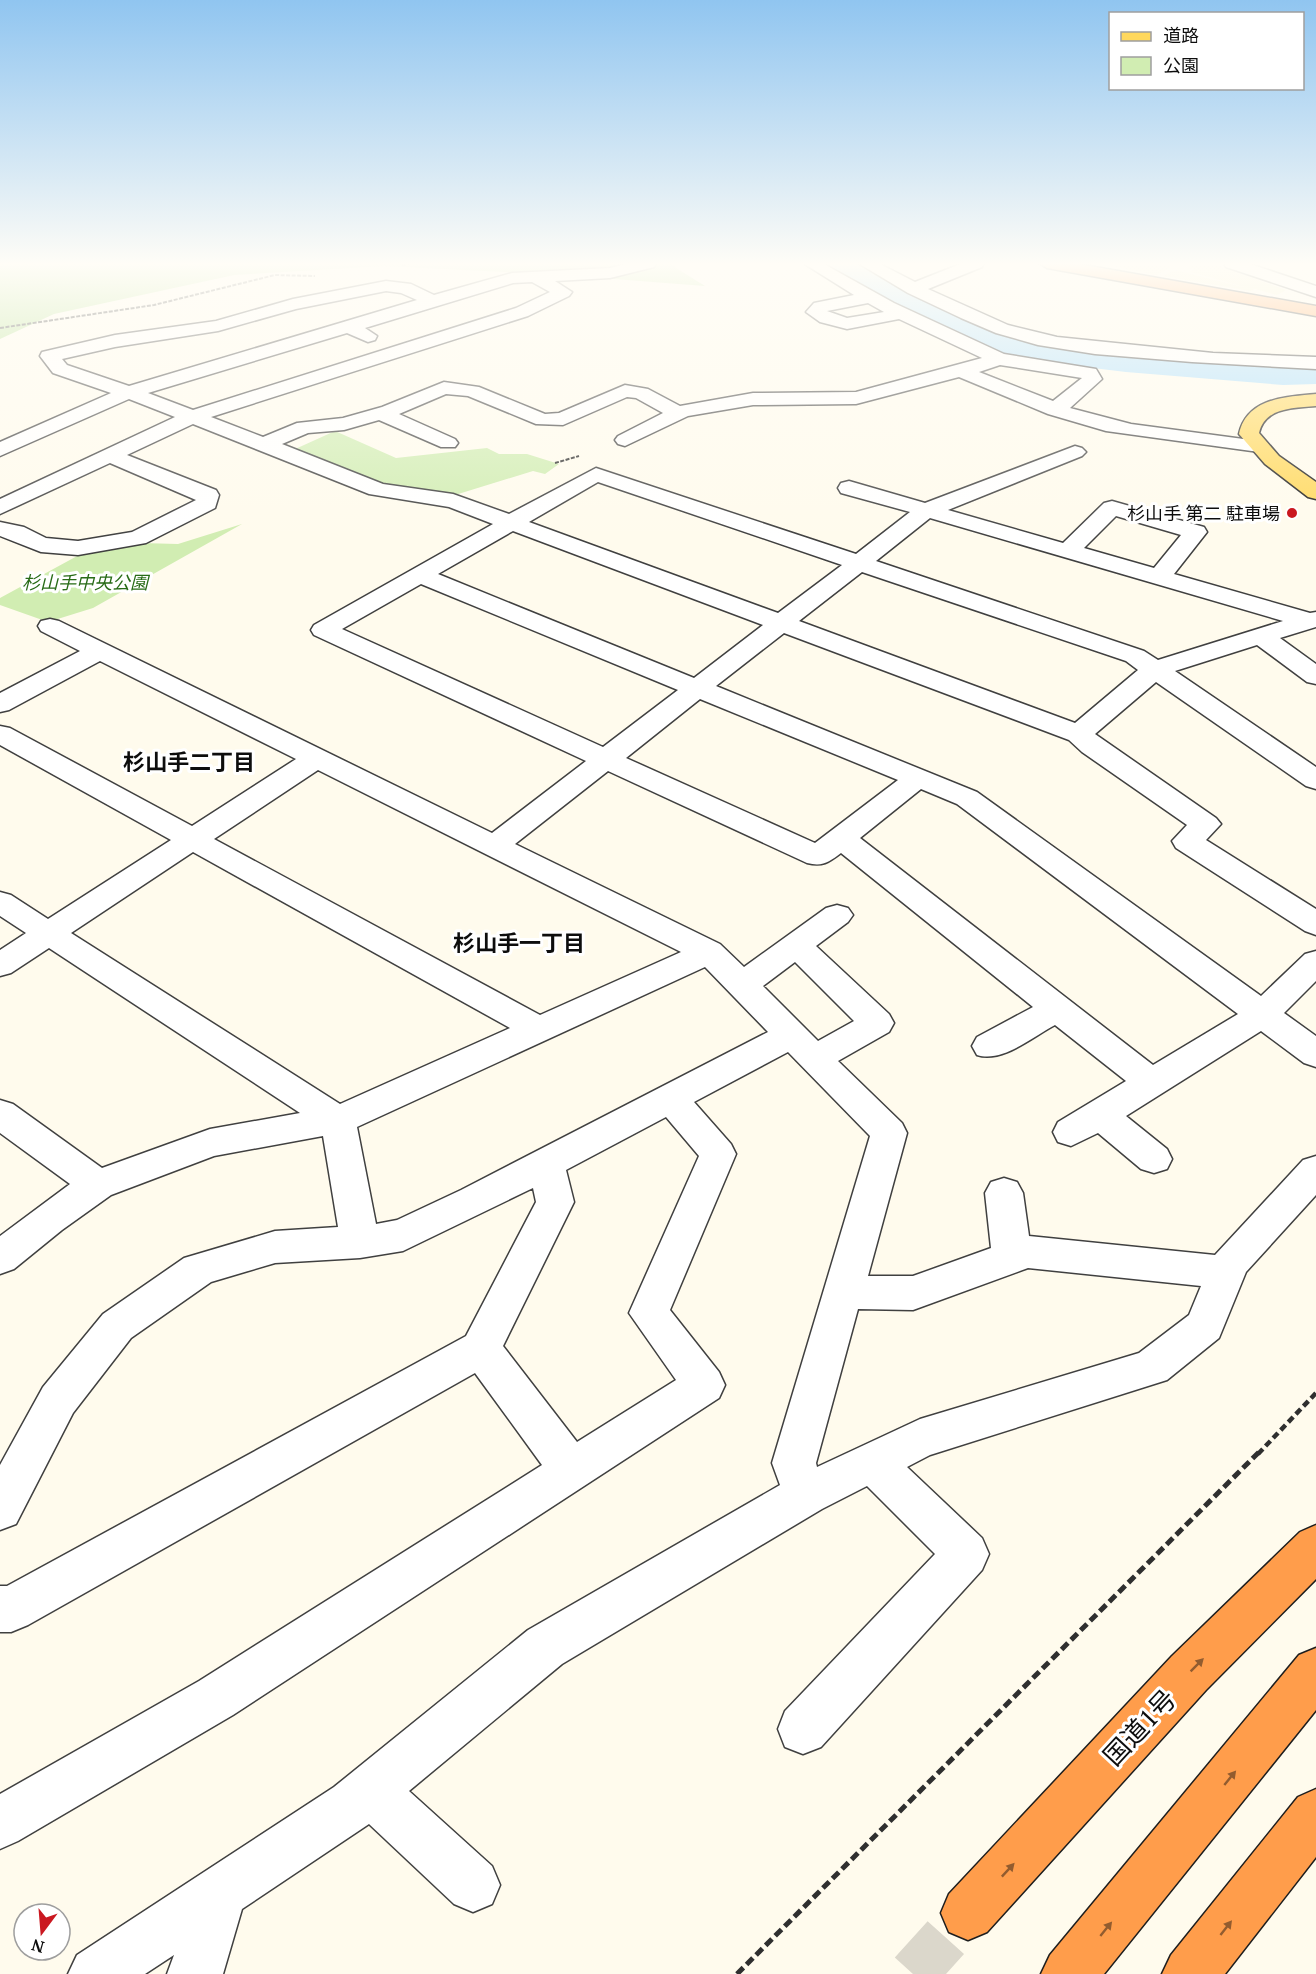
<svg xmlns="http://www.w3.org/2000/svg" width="1316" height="1974" font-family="'PT Serif','Noto Sans JP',serif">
	<rect width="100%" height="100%" fill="#fffbed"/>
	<path fill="#f8f4ca" d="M1115,263h39l17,4 -14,8 -46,-9z
		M1195,263h16l75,27 -9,5 -22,-6 -5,2 -87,-15 12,-6 76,19 -60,-17 3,-3 -7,-1z"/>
	<path fill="#d1edb2" d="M335,431l61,27 91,-10 12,6h28l32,10 -14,10 -12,-3 -78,24 -64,-8 -98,-37z
		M242,524l-149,84 -45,14 -48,-17v-7l79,-43 62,-12 37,1z"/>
	<path fill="#b4e090" d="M0,263h673l3,5 29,18 -143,-11 -178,-9 -150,9 -180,39 -54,25z"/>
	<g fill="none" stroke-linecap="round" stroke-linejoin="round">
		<path fill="#acdefc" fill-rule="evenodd" d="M827,263h34l88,49 75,28 102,12 157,13 33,-1v20l-33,1 -157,-13 -108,-13 -91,-33 -96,-57z"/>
		<path stroke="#dbd7cb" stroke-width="49" stroke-dasharray="49 25" stroke-linecap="butt" d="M913,1974l55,-61"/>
		<defs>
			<path id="minor" d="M630,263h26l-2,4 -44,11 -55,3 17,11 -3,4 -41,20 -317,101 52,20 34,-14 46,-5 39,-11 62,-25 35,5 66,27 14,-1 66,-28 23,4 32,17 73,-13 103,-1 126,-34 -83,-39 -52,10 -27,-7 -14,-10 8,-9 40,-8 -51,-32h19l72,40 110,51 92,15 6,10 -32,29 61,16 135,18 3,4 -3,4 -7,2 -153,-21 -58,-17 -89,-37 -103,27 -103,1 -65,11 -63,30 -7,-2 -3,-4 3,-4 45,-23 -27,-15 -9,-1 -64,28 -27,-1 -68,-28 -22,-2 -47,20 56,25 3,4 -3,4h-14l-62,-27 -35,10 -36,3 -26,11 101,40 70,10 56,20 87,-46 260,86 54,-42 -69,-19 -3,-5 3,-5 8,-2 76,22 150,-57 7,2 4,4 -4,4 -134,54 115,33 41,-40 8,-2 92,26 3,5 -33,42 136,39 6,-1v15l-36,11 36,26v20l-9,-2 -50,-37 -82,26 141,96v22l-10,-3 -150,-104 -61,52 121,84 5,6 -15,16 110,69v26l-11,-4 -129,-83 -4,-7 15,-16 -105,-73 -13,-12 -285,-107 -68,53 261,106 284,204 44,-42 11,-3v30l-32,32 32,23v31l-12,-4 -43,-32 -135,85 41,33 5,10 -5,10 -13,4 -13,-4 -43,-36 -27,13 -13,-4 -5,-10 5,-10 68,-41 -71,-56c-23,12 -52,38 -78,30l-5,-9 5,-9 56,-30 -192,-154c-12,9 -18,14 -34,10l-199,-92 -93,73 205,100 24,23 82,-59 11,-3 11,3 5,7 -5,7 -32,24 73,68 5,9 -5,9 -51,29 64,62 5,10 -39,143h45l78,-28 -6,-55 6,-11 13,-4 13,4 6,11 6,43 186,19 88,-95 13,-4v39l-70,77 -27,66 -52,42 -237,75 -23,12 75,71 7,16 -7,16 -161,177 -18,7 -18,-7 -7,-18 7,-18 150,-157 -68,-68 -45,23 -260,155 -153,127 83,75 8,19 -8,19 -19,8 -19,-8 -85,-80 -127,85 -19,65h-56l7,-19 -29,19h-77l9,-19 257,-168 194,-157 252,-145 -8,-22 98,-327 -82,-84 -94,50 37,42 5,10 -66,156 49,62 6,13 -6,13 -486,317 -215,126 -18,8v-55l199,-113 343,-216 -67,-92 -447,252 -17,7h-11v-46h7l459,-250 70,-134 -3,-14 -130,63 -43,7 -85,5 -64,19 -80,56 -58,75 -57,111 -16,6v-65l43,-78 60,-73 81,-56 91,-27 63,-4 -15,-91 -109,20 -103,39 -49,35 -48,39 -14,5v-38l70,-52 -70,-51v-33l13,4 89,64 108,-39 90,-16 -251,-165 -38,25 -11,3v-26l26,-17 -26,-17v-24l11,3 37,24 123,-79 -171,-95v-19l10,2 182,98 104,-67 -196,-98 -91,49 -9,2v-19l80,-42 -39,-20 -3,-5 3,-5 9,-2 9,2 433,212 94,-72 -272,-126 -3,-5 3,-5 179,-101 -44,-17 -80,-13 -176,-70 -66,31 89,35 3,5 -4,13 -69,35 -68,12 -37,-3 -41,-16v-14l24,5 22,11 32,3 54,-9 64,-32 -86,-37 -110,51v-15l175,-82 -46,-18 -129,57v-14l111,-49 -58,-20 -13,-17 2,-4 73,-17 101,-14 77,-22 93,-18 25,3 23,11 78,-22 98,-5zM532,282l18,10 -34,16 -323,102 -45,-17 199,-60 21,9 7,-2 2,-4 -12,-8 148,-45zM386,291l15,2 16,7 -288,86 -62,-21 -5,-6 53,-12 103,-16 78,-22zM868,303l16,9 -37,6 -20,-7zM1000,365l82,13 -29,23 -74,-29zM598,482l244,83 -64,48 -249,-91zM1116,516l65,19 -27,33 -70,-20zM930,518l353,103 -125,39 -14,-9 -268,-90zM513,531l250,94 -69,53 -256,-104zM862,572l264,89 12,9 -63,53 -276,-102zM421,584l257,106 -75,57 -261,-118zM700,699l198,81 -83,63 -189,-85zM318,770l363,182 -141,63 -326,-176zM921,789l36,15 281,210 -85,51 -293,-227zM193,852l317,176 -170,76 -269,-171zM795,962l59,59 -36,20 -55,-55zM705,967l63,65 -307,158 -64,30 -21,4 -19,-97zM666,1117l33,39 -70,157 47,67 -99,62 -74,-96 71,-144 -8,-32zM1028,1268l173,18 -12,29 -50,38 -219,66 -103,48 -1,-4 42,-154 55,1z
				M858,263h20l37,19 48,-19h21l-2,4 -54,22 80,36 49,12 156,16 103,4v12l-124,-7 -97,-8 -57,-9 -42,-12 -35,-15 -53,-25z
				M1224,263h23l69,23v11l-90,-30z"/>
			<path id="major" d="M1316,394v12c-22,2 -51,1 -57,27l20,23 37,26v17l-8,-2 -43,-33 -26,-30c8,-36 46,-37 77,-40z"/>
			<path id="highway" d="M1039,263h34l243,43v10l-269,-48z
				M1316,1525v54l-110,111 -219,242 -19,8 -19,-8 -8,-19 8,-19 223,-238 128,-124z
				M1316,1648v62l-212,264h-63l9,-19 249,-300z
				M1316,1789v68l-91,117h-63l9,-19 127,-158z"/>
		</defs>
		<use href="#minor" stroke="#404040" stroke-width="3"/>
		<use href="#major" stroke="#1e1e1e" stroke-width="3"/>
		<use href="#highway" stroke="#1e1e1e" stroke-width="3"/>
		<path stroke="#2f2f2f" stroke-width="2" stroke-dasharray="4 1.5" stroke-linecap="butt" d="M402,265l10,-2
			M0,328l154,-23 121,-30 40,1
			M555,463l24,-7"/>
		<path stroke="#2f2f2f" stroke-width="4.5" stroke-dasharray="7 4" stroke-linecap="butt" d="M1258,1454l58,-61"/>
		<path stroke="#2f2f2f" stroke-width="5" stroke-dasharray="9 4.5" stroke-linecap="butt" d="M737,1974l522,-522"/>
		<use href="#minor" fill="#fff" fill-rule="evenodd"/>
		<use href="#major" fill="#ffd85d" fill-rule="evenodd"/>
		<use href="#highway" fill="#ff9d4b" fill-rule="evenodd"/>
	</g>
	<defs><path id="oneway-solid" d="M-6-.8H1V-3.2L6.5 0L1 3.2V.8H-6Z" transform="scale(1.5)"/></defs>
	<g fill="#925c2f">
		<use href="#oneway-solid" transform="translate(1197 1665) rotate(-45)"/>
		<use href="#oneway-solid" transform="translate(1230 1778) rotate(-51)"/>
		<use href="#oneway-solid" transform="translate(1008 1870) rotate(-47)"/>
		<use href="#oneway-solid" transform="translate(1226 1928) rotate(-52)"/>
		<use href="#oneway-solid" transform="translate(1106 1929) rotate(-51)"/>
	</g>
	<linearGradient id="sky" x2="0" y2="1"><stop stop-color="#90c5f0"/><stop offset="0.49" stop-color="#fffdf7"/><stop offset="1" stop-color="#fffdf7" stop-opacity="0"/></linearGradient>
	<rect width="1316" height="539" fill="url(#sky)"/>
	<circle fill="#ca1820" stroke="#fff" stroke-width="2" cx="1292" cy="513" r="6"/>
	<g text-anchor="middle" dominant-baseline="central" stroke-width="6" stroke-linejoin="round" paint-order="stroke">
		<g font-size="18" fill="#0d0d0d" stroke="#fff" text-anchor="end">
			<text x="1280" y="513">杉山手 第二 駐車場</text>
		</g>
		<g font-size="18" font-style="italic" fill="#286b17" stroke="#fff">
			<text x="85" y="582">杉山手中央公園</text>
		</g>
		<g font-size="22" font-weight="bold" fill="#0d0d0d" stroke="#fff">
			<text x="189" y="761">杉山手二丁目</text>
			<text x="519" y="942">杉山手一丁目</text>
		</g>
		<g font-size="26" fill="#0d0d0d" stroke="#fff">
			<text transform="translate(1139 1727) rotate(-47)">国道1号</text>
		</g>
	</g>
	<rect x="1109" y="12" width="195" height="78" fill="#ffffff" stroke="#9e9e9e" stroke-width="1.5"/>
	<rect x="1121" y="32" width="30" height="9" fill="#ffd85d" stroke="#9e9e9e" stroke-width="1.5"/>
	<text x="1163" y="42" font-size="18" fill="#0d0d0d">道路</text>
	<rect x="1121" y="57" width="30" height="18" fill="#d1edb2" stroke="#9e9e9e" stroke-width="1.5"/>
	<text x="1163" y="72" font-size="18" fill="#0d0d0d">公園</text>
	<g transform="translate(42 1932) rotate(196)"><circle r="28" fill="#ffffff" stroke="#9e9e9e" stroke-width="1.5"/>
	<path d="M0-4.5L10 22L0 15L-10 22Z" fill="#ca1820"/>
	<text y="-9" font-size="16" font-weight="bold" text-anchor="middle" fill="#0d0d0d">N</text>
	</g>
</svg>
